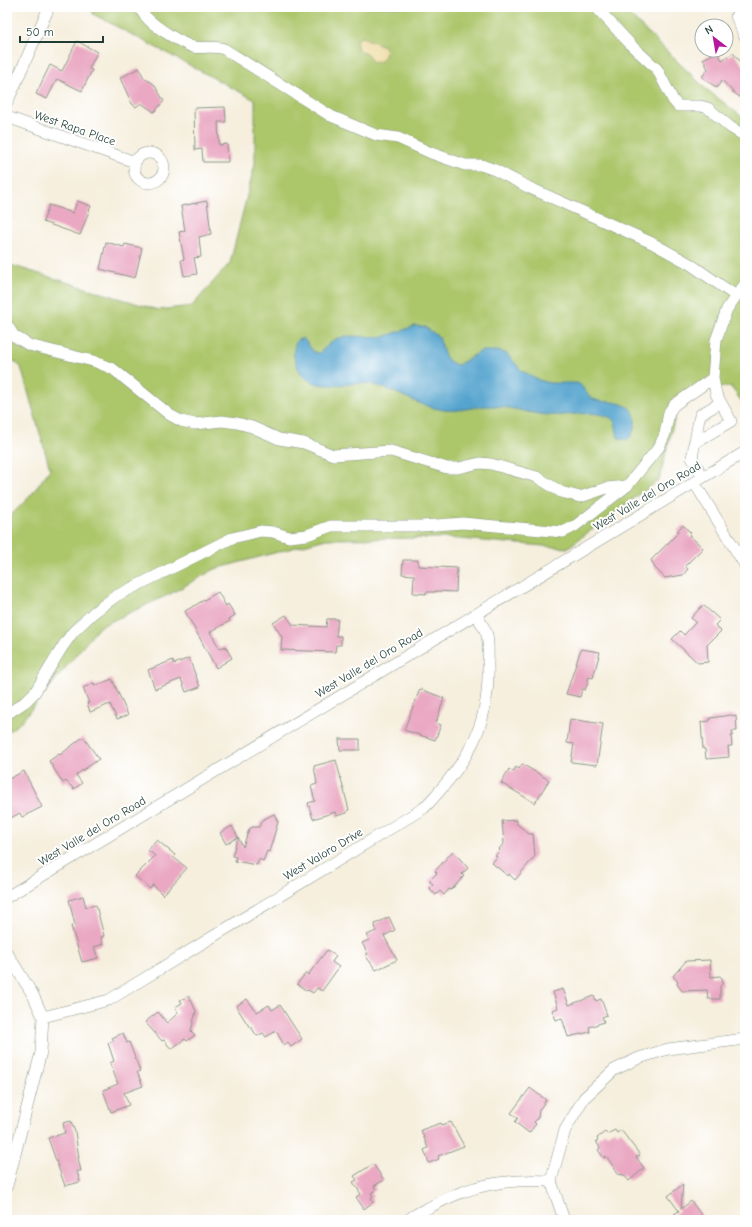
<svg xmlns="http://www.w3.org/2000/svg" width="752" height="1227" font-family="'Comic Neue',sans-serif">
	<rect width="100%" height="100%" fill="#fff"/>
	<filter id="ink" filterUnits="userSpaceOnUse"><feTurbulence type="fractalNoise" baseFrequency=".025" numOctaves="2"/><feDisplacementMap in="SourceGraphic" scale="8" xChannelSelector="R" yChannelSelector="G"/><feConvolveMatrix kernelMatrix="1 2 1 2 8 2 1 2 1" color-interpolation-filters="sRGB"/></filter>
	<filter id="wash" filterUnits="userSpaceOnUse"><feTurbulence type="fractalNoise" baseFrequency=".012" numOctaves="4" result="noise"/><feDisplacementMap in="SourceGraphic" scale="16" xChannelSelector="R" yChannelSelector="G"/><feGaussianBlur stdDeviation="0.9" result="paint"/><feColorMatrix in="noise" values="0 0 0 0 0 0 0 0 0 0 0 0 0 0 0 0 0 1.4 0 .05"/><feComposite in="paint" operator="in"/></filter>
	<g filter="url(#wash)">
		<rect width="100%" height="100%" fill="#f6efde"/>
		<path fill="#acc66b" stroke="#668250" d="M92,7h529l85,82 39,30v287l-14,-19 -23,1 -31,21 -18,71 -92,68 -119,-10 -122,1 -111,30 -45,25 -71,33 -79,96 -13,9v-213l25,-25 18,-25 -29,-102 -14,-12v-91l151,46 34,-4 38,-43 25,-99v-64l-162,-86z"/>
		<path fill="#eeda9e" stroke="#868c69" d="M362,37l22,9 2,6c-2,7 -6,12 -14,10l-4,-7 -10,-5 -2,-7 1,-4z"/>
		<path fill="#52a3cd" stroke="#387080" d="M415,326l10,1 14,10c4,11 4,25 19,28l23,-14h17l8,2 16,18 17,9 10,3h29c6,4 10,15 18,17 5,2 10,1 16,2 23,3 28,14 19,35l-5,3 -8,-2c-2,-8 -1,-18 -9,-21 -19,-8 -40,0 -60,-2 -21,-1 -42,-10 -63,-9 -14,1 -28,6 -42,4 -26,-3 -48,-21 -74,-26 -25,-4 -59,13 -73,-18 -4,-10 -5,-16 0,-26l6,-2 11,14 5,1 15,-13 11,-4 38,1z"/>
		<g id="blocks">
			<path fill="#eaa8c3" d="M77,41l20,11 -8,17 3,1 -10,21 -25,-12 -10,20 -11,-5 14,-29 12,6z
				M717,52l5,8 11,-7 12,14v34l-12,-9 -11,-12 -5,8 -15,-11 6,-8 -5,-10z
				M139,68l5,10 10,6 10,17 -10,11 -13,-9 -5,4 -4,-3 -12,-26z
				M225,107l1,15h-8l1,23 8,-1 1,18h-25l-1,-13 -7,1 -1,-42z
				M77,201l14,5 -11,29 -37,-13 6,-17 24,8z
				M207,201l4,33 -12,3 2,20 -7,1 3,16 -13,2 -3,-16 3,-1 -5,-27 6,-1 -4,-25z
				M106,242l18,5 1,-3 17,4 -7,30 -35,-9z
				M683,525l8,8 -2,2 14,13 -18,18 3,3 -5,6 -18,3 -10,-10 -4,-8 28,-28 -2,-1z
				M403,560h15v6l39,2 -1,24 -21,-1v1h-9v2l-13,-1 1,-18 -12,-1z
				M218,592l8,14 2,-2 7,11 -6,4 1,2 -20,11 10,17 5,-3 7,12 -16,10 -31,-57z
				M703,605l17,15 -5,5 6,6 -14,14 1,17 -10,1 -26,-24 8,-8 4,4 12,-13 -5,-4z
				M286,615l7,10 33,2 1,-8h11l-2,17h5v9h-5l-1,7 -54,-2 1,-13 -9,-14z
				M581,649l19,3 -7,26 -4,-1 -2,8 -2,5 -3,-1 -2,8 -14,-3z
				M189,658l11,29 -14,5 -5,-13 -26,10 -7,-19 25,-10 1,4z
				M112,679l16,36 -11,4 -7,-15 -20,8 -3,-9h2l-6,-15 11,-5 1,3z
				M420,689l24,9 -8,25 5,2 -6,15 -31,-10z
				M731,715l5,1 1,15h-5l1,4 -2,1 1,10h-4l1,11 -23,2 -1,-10h-2l-2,-27 9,-1v-3z
				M570,719l33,5 -6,41 -26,-3 3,-18 -7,-1z
				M83,737l16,22 -23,16 6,8 -8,6 -8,-8 -3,2 -14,-22 10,-7 1,1z
				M339,739h21v11h-20z
				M336,760l13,50 -2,1v2l-11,3 -1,-4 -22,7 -5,-16 7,-2 -4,-15 6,-2 -3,-18z
				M522,764l27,16 -14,23 -34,-20 8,-14 4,3 3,-5 3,2z
				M24,771l18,36 -20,10 -2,-4 -13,7v-40z
				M274,814l4,8 -9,30 -2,-1 -4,10 -4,-2 -2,6 -22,-4 1,-4 -4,-1 6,-19 5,10 6,-18 4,-2h6l3,-7z
				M517,820v4l12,10h4l2,22 -20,24 -6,-6 -1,2 -16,-13 5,-6 -2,-1 5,-6 -1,-1 5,-6 -2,-22z
				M232,826l6,11 -12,7 -6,-11z
				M157,840l18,15 -2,2 14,11 -24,27 -10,-10 -3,4 -15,-13 20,-20 -7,-6z
				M453,851l15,17 -6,6 2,2 -13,14 -2,-1 -5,6 -4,-4 -4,4 -7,-7 4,-4 -4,-3 8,-8 -2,-2z
				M83,896l3,11 10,-2 8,31 -3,1 2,7 -9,3 4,11 -16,4 -11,-36 4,-1 -6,-25z
				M389,917l6,13 -11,6 13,24 -21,10 -11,-15 3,-1 -6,-11 7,-3 -2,-5 9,-4 -1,-7z
				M327,950l9,6 -4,6 7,5 -17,24 -5,-3 -4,5 -5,-3 -1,1 -10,-7 9,-11 2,2z
				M710,960l1,17 9,-1 2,2 1,5 -3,3v13h-12l-1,-9 -25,1 -5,-7 1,-2 -5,-6 13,-15z
				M563,989l6,16 25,-9 2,5 5,-2 6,16 -5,2 2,5 -15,5 1,5 -22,5 -6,-19 -6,2 -4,-10 6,-2 -5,-16z
				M189,996l7,15 -5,20 4,4 -8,6 -2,-2 -14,10 -7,-9 -2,1 -17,-19 13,-10 9,11 11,-10 -3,-6 7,-4 -2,-3z
				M247,999l10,13 12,-7 3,5 8,-5 22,34 -11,8 -3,-5 -4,3 -8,-14 -10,6 -3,-4 -6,3 -6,-9 -1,1 -14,-22z
				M123,1033l4,10 2,-1 11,29 -3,1 6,14 -19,7 5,12 -18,7 -8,-22 15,-6 -8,-21 4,-2 -6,-18 6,-2 -2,-3z
				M530,1088l16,12 -7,10 -1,8 -4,4 2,2 -7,9 -14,-11 3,-4 -7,-5z
				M71,1121l4,11 4,26h-1l3,13h-4l3,11 -15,4 -17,-48 17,-5 -2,-10z
				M451,1122l13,24 -26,10 1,3 -10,4 -5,-13 4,-2 -7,-18 20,-7 1,2z
				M615,1130l2,3 4,-3 19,25 -4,2 8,11 -15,13 -5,-6 -7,-1v-2l-11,-16 -2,2 -6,-8 2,-2 -4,-7 2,-1 -1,-2 8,-6 2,2z
				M373,1164l11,16 -10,6 2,4 -5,3 2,3 -2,2 2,4 -9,7 -8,-12 5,-3 -8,-12 4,-2 -3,-4z
				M683,1184l-2,25 10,-8 14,19h-26l-5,-6 5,-3 -11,-15z"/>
		</g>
	</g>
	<g filter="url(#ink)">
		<use href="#blocks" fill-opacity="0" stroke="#8a9689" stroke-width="1"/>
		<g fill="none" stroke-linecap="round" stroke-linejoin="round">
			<defs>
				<path id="minor" d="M138,7c4,3 6,9 10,12 9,9 33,24 45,28 11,2 21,-2 31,2l107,67 45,19 22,3 33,15 34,12h16l14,5 33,17 124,56 38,21 46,32 9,-12
					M596,7l37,40 24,22 16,31 5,6h22l8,2 22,19 15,9
					M736,16l9,21
					M7,103l42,-96
					M7,117l128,45
					M134 168a15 15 0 1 1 30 0a15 15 0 1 1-30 0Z
					M7,325l7,11 15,9 64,16 20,8 57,46 11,6 14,3 27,-3 15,2 15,4 27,12 25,4 29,12 58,-4 56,17h11l22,-5 11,1 46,13 24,15 19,5 27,-9 20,-2
					M694,443l37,-22 -15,-27 -3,-16 3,-38 11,-31 9,-13
					M703,477l-11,-19 7,-39 2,-5 19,-11
					M694,482l51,83
					M7,714l18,-12 10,-10 28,-46 10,-14 20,-19 23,-17 116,-58 29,-7 12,1 16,5 18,-2 24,-9h91l41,-3 100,9 12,-6 52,-40 32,-39 6,-13 4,-22 5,-7 39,-27
					M7,897l738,-445
					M7,953l26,42 10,22 -2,35 -34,134
					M43,1017l66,-17 315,-192c42,-44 66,-80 64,-143 0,-9 1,-21 -1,-30 -2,-7 -8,-15 -11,-21
					M408,1220c7,-6 16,-10 24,-14 39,-22 75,-27 119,-25
					M564,1220l-13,-39 14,-51 19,-32 30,-28 25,-12 29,-9 77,-10"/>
			</defs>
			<use href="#minor" stroke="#8a9689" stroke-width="12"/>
			<use href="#minor" stroke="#fff" stroke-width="11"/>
		</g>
	</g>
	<g text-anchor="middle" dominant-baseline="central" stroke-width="4" stroke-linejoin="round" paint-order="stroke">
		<g font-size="12" fill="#1f3d34" stroke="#fff">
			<text transform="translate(75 128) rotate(19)">West Rapa Place</text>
			<text transform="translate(647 496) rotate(-31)">West Valle del Oro Road</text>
			<text transform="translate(369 663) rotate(-31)">West Valle del Oro Road</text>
			<text transform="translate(92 831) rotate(-31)">West Valle del Oro Road</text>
			<text transform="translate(323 854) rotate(-31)">West Valoro Drive</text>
		</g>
	</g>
	<rect width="752" height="1227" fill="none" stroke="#fff" stroke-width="24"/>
	<g transform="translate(714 38) rotate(329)"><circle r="19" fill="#ffffff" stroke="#a5b1ae"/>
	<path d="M0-3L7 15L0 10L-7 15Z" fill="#b5179e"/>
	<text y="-6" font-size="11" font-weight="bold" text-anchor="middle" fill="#1f3d34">N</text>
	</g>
	<path d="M20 36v6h83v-6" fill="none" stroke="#1f3d34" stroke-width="2"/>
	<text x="26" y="36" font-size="12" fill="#1f3d34" stroke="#ffffff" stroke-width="3" paint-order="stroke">50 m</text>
</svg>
